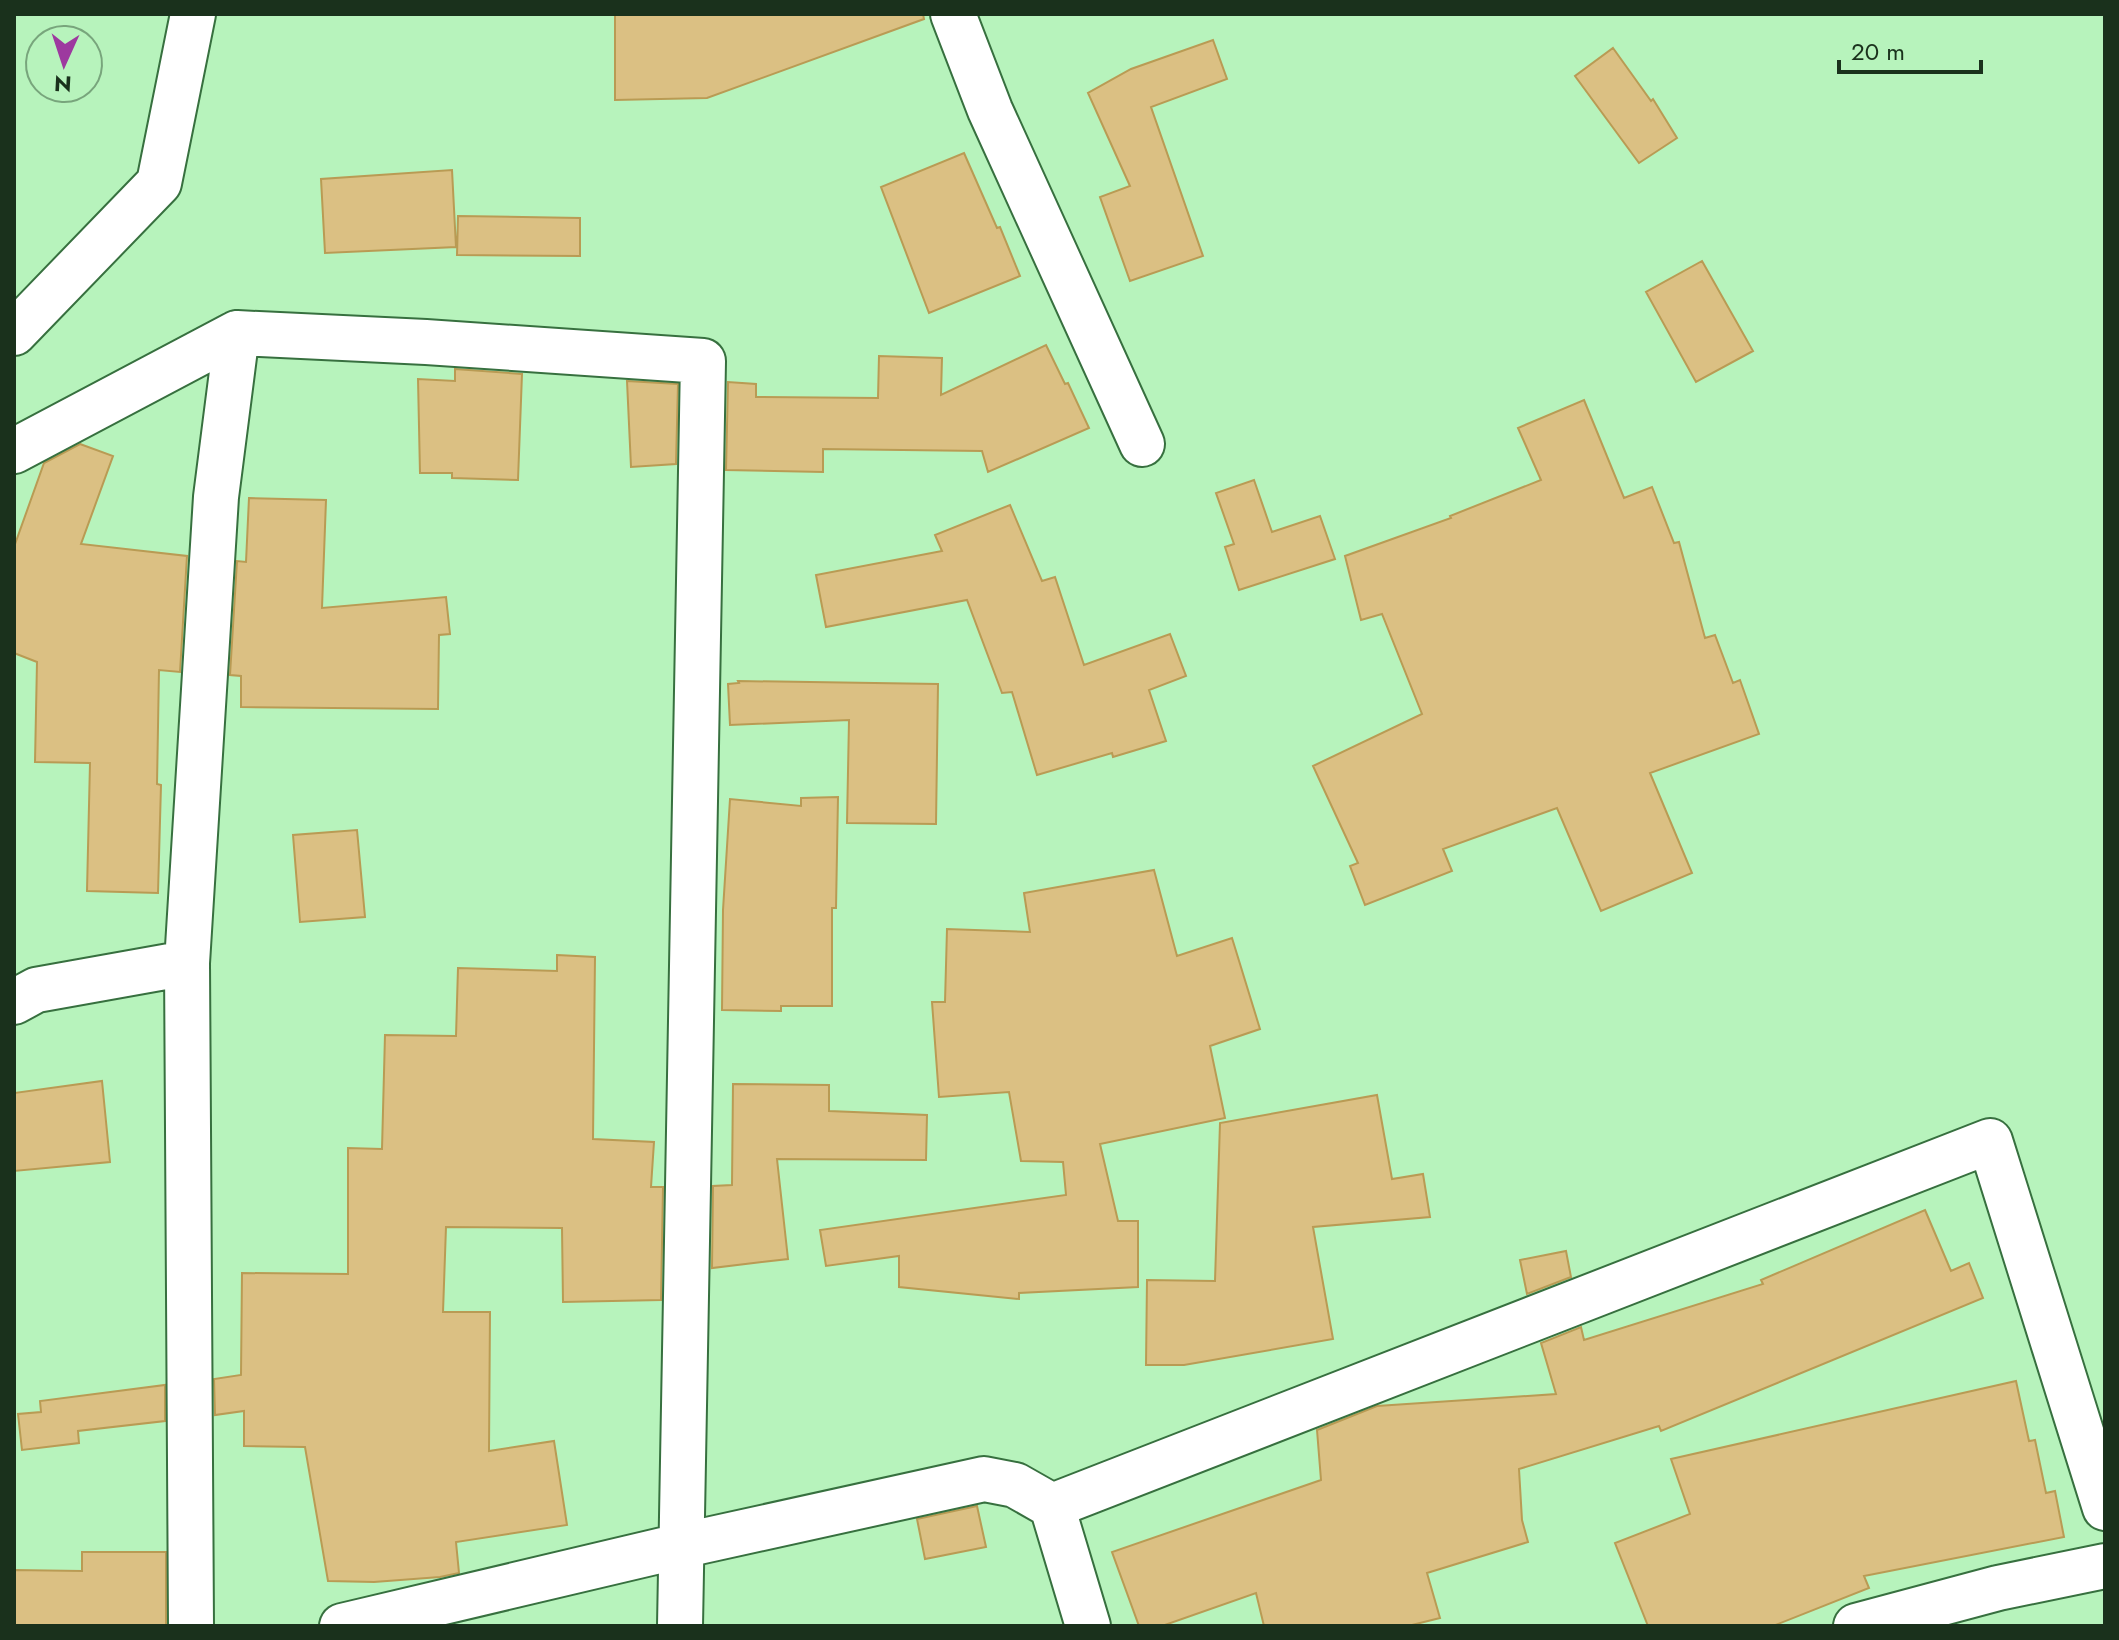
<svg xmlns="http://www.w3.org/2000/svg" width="2119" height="1640" font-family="Jost,sans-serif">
	<rect width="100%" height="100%" fill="#b7f3bc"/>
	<path fill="#dbc083" stroke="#b99b54" stroke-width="2" d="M615,14h308l1,5 -217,79 -92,2z
		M1213,40l14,39 -76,28 52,149 -73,25 -30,-84 30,-11 -42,-93 43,-24z
		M1613,48l38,53 2,-2 24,39 -38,25 -64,-87z
		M964,153l33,75 3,-1 20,49 -91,37 -48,-126z
		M452,170l4,77 -131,6 -4,-74z
		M458,216l122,2v38l-123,-1z
		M1702,261l51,90 -57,31 -50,-90z
		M1046,345l19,39 3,-1 21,45 -101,44 -6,-21 -159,-2v23l-97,-2 2,-88 28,2v13l122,1 1,-42 63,2 -1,37z
		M455,369l67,5 -4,106 -66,-2v-5h-32l-2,-94 37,2z
		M627,381l51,3 -2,80 -45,3z
		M1584,400l40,98 28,-11 22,56 5,-1 26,96 10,-3 18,48 7,-3 19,54 -109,39 42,100 -91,38 -44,-103 -114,41 9,22 -87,34 -15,-39 8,-3 -45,-97 109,-52 -40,-100 -21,6 -16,-64 106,-38 -1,-2 91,-36 -23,-52z
		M80,444l33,12 -32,88 106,12 -7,116 -21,-2 -2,114 4,1 -3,108 -71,-2 3,-128 -55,-1 2,-100 -23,-9v-106l30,-84z
		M1254,480l18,52 48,-16 15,43 -96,31 -14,-43 9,-3 -18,-51z
		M249,498l77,2 -4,108 124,-11 4,37 -11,1 -1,74 -197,-2v-31l-11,-1 7,-114 9,1z
		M1010,505l32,76 13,-4 29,88 86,-31 16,42 -37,14 17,51 -53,16 -1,-4 -75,22 -25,-83 -10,1 -35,-93 -141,27 -10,-52 126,-24 -7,-16z
		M738,681l200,3 -2,140 -89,-1 2,-103 -119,5 -2,-41 11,-1z
		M838,797l-2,111h-4v98h-51v5l-59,-1 1,-100 7,-111 71,7v-8z
		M357,830l8,87 -65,5 -7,-87z
		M1154,870l23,86 55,-18 28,91 -50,17 15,72 -125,26 18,77h20v66l-119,6v6l-120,-12v-31l-73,10 -6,-36 246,-35 -3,-33 -42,-1 -12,-69 -70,5 -7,-95h13l2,-73 83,3 -6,-39z
		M557,955l38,2 -2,182 61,3 -3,45h12l-2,113 -98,2 -1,-74 -116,-1 -3,85h47l-1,139 65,-10 13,84 -111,17 3,31 -19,4 -66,5 -46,-1 -23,-134 -61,-1v-35l-29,4 -1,-36 27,-4 1,-102 106,1v-126l34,1 3,-114 71,1 2,-68 99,3z
		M102,1081l8,81 -96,9v-78z
		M733,1084l96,1v26l98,4 -1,45 -149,-1 11,100 -76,9 1,-82 19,-1z
		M1377,1095l15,84 31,-5 7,43 -117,10 20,112 -149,26h-38l1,-85 68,1 5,-158z
		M1925,1210l26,61 18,-8 14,35 -322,133 -2,-5 -140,43 3,51 6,22 -101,31 13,45 -32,8h-144l-8,-33 -94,33h-23l-27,-74 209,-72 -4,-50 60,-24 179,-12 -15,-51 40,-16 3,13 179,-56 -2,-4z
		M1566,1251l5,26 -44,17 -7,-34z
		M2016,1381l13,60 6,-1 11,53 9,-2 9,46 -200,39 5,12 -96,38h-125l-33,-83 75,-29 -19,-55z
		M165,1385v36l-87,10 1,12 -57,7 -4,-36 23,-2 -1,-11z
		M977,1506l9,41 -61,12 -8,-40z
		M82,1552h84v74h-152v-56l68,1z"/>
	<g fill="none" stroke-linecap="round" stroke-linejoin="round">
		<defs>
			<path id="minor" d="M953,14l37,96 152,334
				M14,333l145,-150 34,-169
				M14,451l223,-118
				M14,1002l22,-12 151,-27
				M1052,1506l938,-365 115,367
				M191,1626l-4,-663 29,-466 21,-164 189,9 277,19 -23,1265
				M342,1626l338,-80 304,-67 31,6 37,21 36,120
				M1856,1626l142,-38 107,-22"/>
		</defs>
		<use href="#minor" stroke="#37703f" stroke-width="48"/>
		<use href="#minor" stroke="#fff" stroke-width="44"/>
	</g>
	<rect width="2119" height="1640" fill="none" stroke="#1a311c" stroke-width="32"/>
	<g transform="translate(64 64) rotate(183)"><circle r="38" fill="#b7f3bc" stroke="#78a57c" stroke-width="2"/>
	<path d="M0-6L14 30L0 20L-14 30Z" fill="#9d399f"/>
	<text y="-12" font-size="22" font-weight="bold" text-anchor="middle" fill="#1a311c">N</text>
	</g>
	<path d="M1839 60v12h142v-12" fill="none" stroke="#1a311c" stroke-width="4"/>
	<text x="1851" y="60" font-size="24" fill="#1a311c" stroke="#b7f3bc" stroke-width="6" paint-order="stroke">20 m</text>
</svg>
